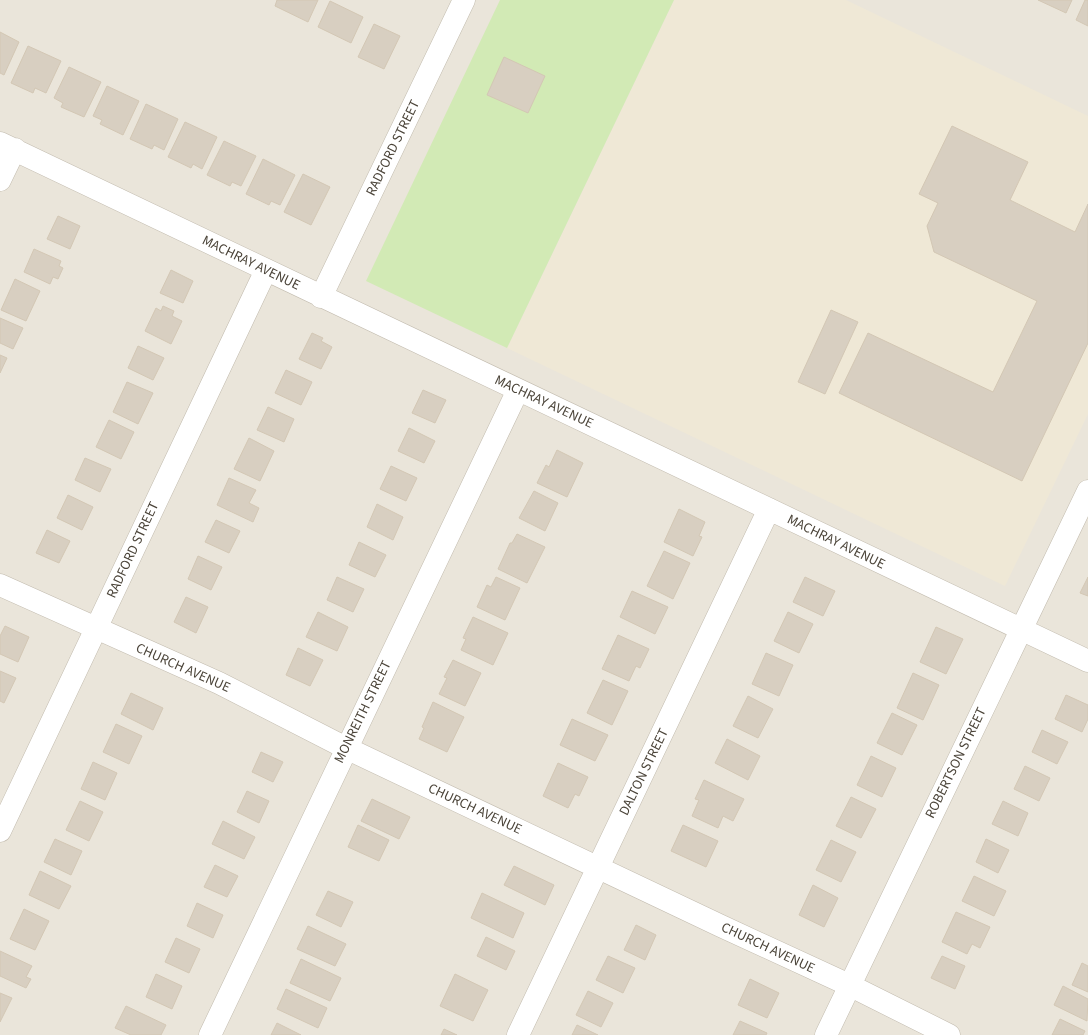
<svg xmlns="http://www.w3.org/2000/svg" width="1088" height="1035" font-family="'Source Sans 3',sans-serif">
	<rect width="100%" height="100%" fill="#f6f3ec"/>
	<path fill="#eae5da" d="M0,0h1088v1035h-1088z"/>
	<path fill="#efe8d6" d="M674,0h172l242,116v298l-83,172 -498,-238z"/>
	<path fill="#d2eab5" d="M500,0h174l-167,348 -141,-67z"/>
	<path fill="#d8cfc1" stroke="#d3c7b4" d="M277,0h41l-10,22 -33,-16z
		M1038,0h34l-6,13z
		M1085,0h3v26l-12,-6z
		M330,1l33,16 -12,26 -33,-16z
		M374,24l26,12 -16,33 -26,-12z
		M0,32l19,10 -15,33 -4,-2z
		M28,46l33,15 -15,32 -11,-5 -2,5 -22,-10z
		M504,57l41,19 -17,37 -41,-18z
		M69,67l32,15 -17,35 -23,-10 2,-4 -9,-5z
		M107,86l32,15 -16,34 -23,-11 2,-4 -9,-4z
		M146,104l32,15 -14,31 -10,-5 -2,4 -22,-10z
		M185,122l32,15 -15,32 -9,-5 -2,4 -23,-11z
		M952,126l76,36 -18,38 65,32 13,-28v139l-66,138 -183,-88 29,-60 125,59 44,-91 -103,-49 -7,-26 11,-23 -19,-9z
		M224,141l32,15 -15,30 -9,-4 -2,4 -23,-11z
		M263,159l32,16 -15,30 -9,-4 -2,4 -23,-11z
		M303,174l27,13 -19,38 -27,-13z
		M58,216l22,10 -10,23 -23,-10z
		M34,249l27,12 -2,5 4,2 -5,11 -5,-2 -3,7 -26,-12z
		M171,270l22,11 -10,22 -23,-10z
		M15,279l25,12 -14,30 -25,-11z
		M163,306l11,5 -2,5 10,5 -11,23 -26,-13 11,-23 5,3z
		M831,310l27,12 -33,72 -27,-12z
		M0,318l23,10 -10,21 -13,-6z
		M312,333l11,5 -2,3 11,6 -11,22 -22,-10z
		M138,346l26,12 -11,22 -25,-12z
		M0,355l7,3 -7,15z
		M286,370l26,12 -11,23 -26,-12z
		M127,382l26,11 -15,31 -25,-12z
		M423,390l23,10 -11,23 -23,-10z
		M268,407l26,12 -10,23 -27,-12z
		M109,420l25,12 -13,27 -25,-12z
		M409,428l26,13 -11,22 -26,-12z
		M249,438l25,13 -14,30 -26,-12z
		M557,450l26,13 -16,34 -30,-14 9,-18 3,2z
		M85,458l26,11 -11,23 -25,-12z
		M391,466l26,12 -11,23 -26,-12z
		M229,478l27,12 -7,13 10,5 -6,14 -36,-17z
		M534,491l24,12 -13,28 -26,-13z
		M68,495l25,12 -11,23 -25,-12z
		M377,504l26,13 -10,23 -26,-13z
		M679,509l26,13 -6,14 3,1 -9,19 -29,-14z
		M216,520l24,11 -11,22 -24,-11z
		M47,530l23,11 -11,22 -23,-10z
		M517,534l28,13 -18,36 -29,-14 12,-26h2z
		M359,542l27,13 -11,22 -26,-12z
		M664,551l26,12 -17,36 -26,-13z
		M198,556l24,11 -11,23 -23,-11z
		M337,577l27,12 -11,23 -26,-12z
		M496,577l24,11 -15,32 -28,-13 10,-22 4,2z
		M805,577l30,14 -12,25 -30,-14z
		M1088,577v19l-8,-3z
		M632,591l36,16 -13,27 -35,-17z
		M186,597l22,10 -12,26 -22,-11z
		M318,612l30,15 -11,24 -31,-14z
		M788,612l25,12 -14,29 -25,-12z
		M473,617l35,16 -15,32 -32,-15 5,-11 -3,-1z
		M5,626l24,11 -11,25 -18,-8v-18z
		M936,627l27,12 -17,35 -26,-12z
		M618,635l31,14 -9,19 -4,-2 -7,15 -27,-12z
		M298,648l25,12 -13,26 -24,-11z
		M766,653l27,12 -14,31 -27,-12z
		M453,660l28,13 -16,33 -26,-12 8,-16 -3,-1z
		M0,671l16,7 -12,25 -4,-2z
		M913,673l26,12 -16,35 -26,-12z
		M603,680l25,11 -16,34 -25,-12z
		M131,693l32,15 -10,22 -32,-16z
		M1066,695l22,10v14l-6,13 -27,-13z
		M748,696l25,13 -15,29 -25,-12z
		M433,702l31,15 -17,35 -28,-13 5,-11 -2,-1z
		M892,713l25,12 -15,30 -25,-12z
		M572,719l36,16 -13,26 -35,-16z
		M116,724l26,12 -13,28 -26,-12z
		M1042,730l26,12 -11,22 -25,-12z
		M727,739l33,17 -12,24 -33,-17z
		M261,752l22,10 -10,20 -21,-10z
		M871,756l25,12 -14,29 -25,-12z
		M93,762l24,11 -12,27 -24,-11z
		M558,763l30,14 -9,19 -4,-2 -7,14 -25,-12z
		M1025,766l25,12 -11,23 -25,-12z
		M704,780l40,19 -11,22 -10,-5 -5,12 -26,-12 7,-16 -4,-1z
		M247,791l22,10 -10,22 -22,-11z
		M851,797l25,12 -15,29 -25,-12z
		M372,799l38,18 -11,22 -38,-18z
		M80,801l23,11 -14,29 -23,-11z
		M1003,801l25,12 -10,23 -26,-12z
		M223,821l32,16 -11,22 -32,-15z
		M358,825l31,15 -10,21 -31,-14z
		M683,825l35,16 -12,26 -35,-16z
		M55,839l27,12 -11,24 -27,-13z
		M986,839l23,11 -11,23 -22,-11z
		M831,840l25,12 -15,30 -25,-12z
		M215,865l23,11 -11,21 -23,-10z
		M514,866l40,19 -9,20 -41,-20z
		M40,871l31,15 -12,23 -30,-14z
		M974,876l32,15 -12,25 -32,-15z
		M813,885l25,13 -14,29 -25,-12z
		M328,891l25,11 -12,25 -25,-12z
		M482,893l42,20 -11,25 -42,-20z
		M197,903l26,12 -10,23 -26,-12z
		M24,909l25,12 -14,29 -25,-11z
		M956,912l34,15 -10,21 -8,-4 -5,10 -25,-12z
		M636,925l20,10 -11,25 -21,-10z
		M308,926l38,18 -11,22 -38,-17z
		M486,937l29,14 -9,19 -29,-14z
		M176,938l24,11 -11,24 -24,-11z
		M0,951l32,15 -6,11 5,2 -5,9 -26,-12z
		M608,956l27,12 -12,25 -27,-13z
		M942,956l23,10 -10,23 -24,-11z
		M301,959l40,19 -11,23 -40,-18z
		M1082,963l6,3v26l-16,-7z
		M156,974l26,12 -10,23 -26,-12z
		M455,974l33,16 -15,31 -33,-15z
		M750,979l29,14 -12,25 -29,-13z
		M1063,986l25,13 -1,22 -33,-16z
		M286,989l41,19 -9,20 -41,-19z
		M588,991l25,12 -12,24 -25,-12z
		M0,993l12,5 -12,24z
		M126,1006l40,19 -5,10h-30l-16,-7z
		M1060,1019l25,12 -2,4h-31z
		M740,1021l27,12 -1,2h-33z
		M277,1023l24,12h-30z
		M577,1025l21,10h-26z
		M444,1029l13,6h-16z"/>
	<g fill="none" stroke-linecap="round" stroke-linejoin="round">
		<defs>
			<path id="minor" d="M0,143l1088,518
				M0,180l15,-31
				M321,297l143,-297
				M0,585l219,98 127,65 375,178 128,59 100,50
				M0,831l266,-561
				M210,1035l308,-645
				M518,1035l251,-526
				M826,1035l262,-544"/>
		</defs>
		<use href="#minor" stroke="#c2bbae" stroke-width="23"/>
		<use href="#minor" stroke="#fff" stroke-width="22"/>
	</g>
	<g text-anchor="middle" dominant-baseline="central" stroke-width="3" stroke-linejoin="round" paint-order="stroke">
		<g font-size="14" fill="#4b4439" stroke="#fff">
			<text transform="translate(393 148) rotate(-64)">RADFORD STREET</text>
			<text transform="translate(251 263) rotate(26)">MACHRAY AVENUE</text>
			<text transform="translate(544 402) rotate(25)">MACHRAY AVENUE</text>
			<text transform="translate(836 542) rotate(26)">MACHRAY AVENUE</text>
			<text transform="translate(133 550) rotate(-65)">RADFORD STREET</text>
			<text transform="translate(183 668) rotate(24)">CHURCH AVENUE</text>
			<text transform="translate(363 712) rotate(-64)">MONREITH STREET</text>
			<text transform="translate(956 763) rotate(-64)">ROBERTSON STREET</text>
			<text transform="translate(644 772) rotate(-64)">DALTON STREET</text>
			<text transform="translate(475 809) rotate(25)">CHURCH AVENUE</text>
			<text transform="translate(768 948) rotate(25)">CHURCH AVENUE</text>
		</g>
	</g>
</svg>
